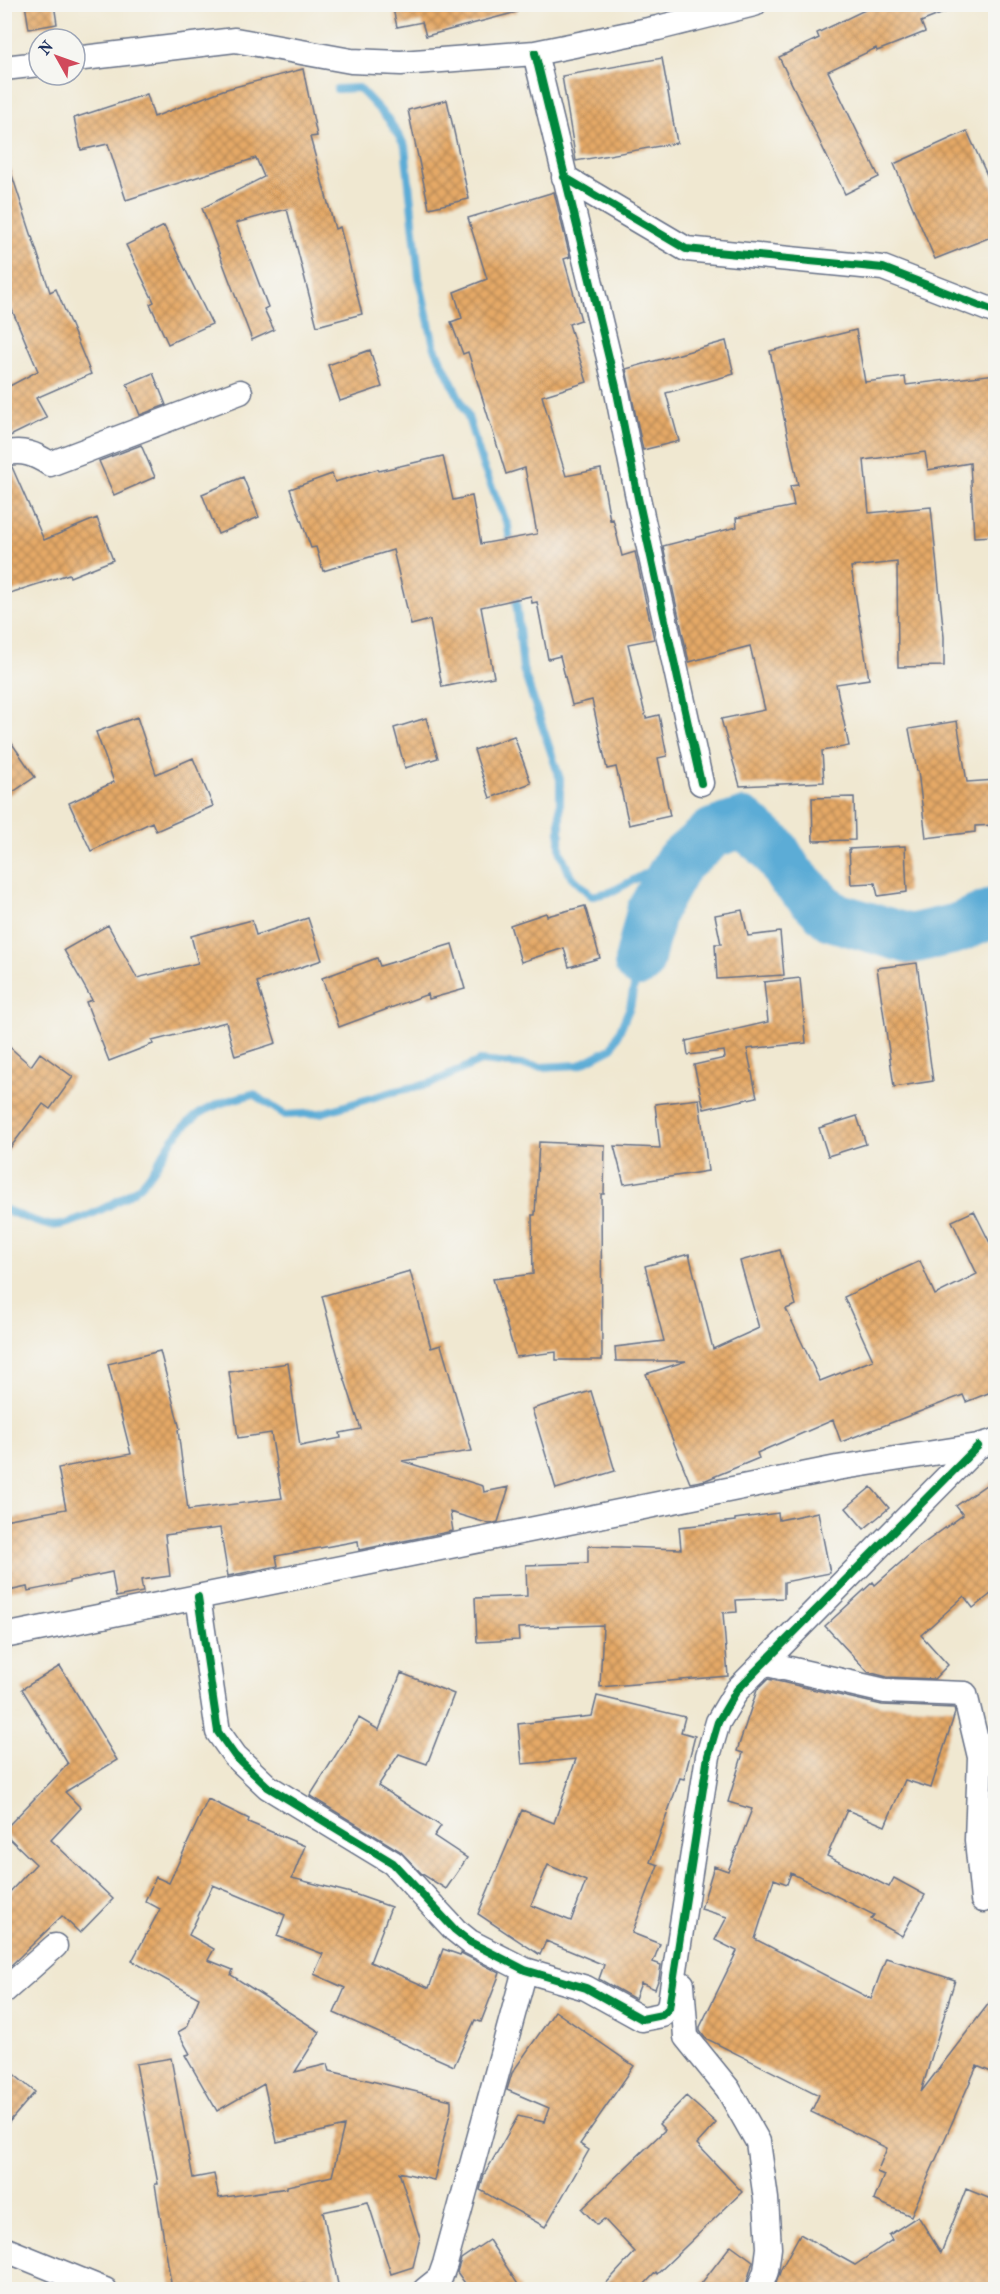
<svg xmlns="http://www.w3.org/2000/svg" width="1000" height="2294" font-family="'IM FELL French Canon',serif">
	<defs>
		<pattern id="building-cross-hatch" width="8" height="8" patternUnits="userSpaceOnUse" patternTransform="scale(1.5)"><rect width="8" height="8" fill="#e5a966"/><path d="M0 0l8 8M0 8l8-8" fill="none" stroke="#b98a57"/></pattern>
	</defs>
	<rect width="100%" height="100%" fill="#f6f6f2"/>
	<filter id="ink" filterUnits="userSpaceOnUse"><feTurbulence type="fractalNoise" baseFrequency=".0167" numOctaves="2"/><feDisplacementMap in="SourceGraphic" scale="12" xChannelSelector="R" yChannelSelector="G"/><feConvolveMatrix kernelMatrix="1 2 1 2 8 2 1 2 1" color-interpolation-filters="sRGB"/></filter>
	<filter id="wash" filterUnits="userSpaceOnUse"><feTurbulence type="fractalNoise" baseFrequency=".008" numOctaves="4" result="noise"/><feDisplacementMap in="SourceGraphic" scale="24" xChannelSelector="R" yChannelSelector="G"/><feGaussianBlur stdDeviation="1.35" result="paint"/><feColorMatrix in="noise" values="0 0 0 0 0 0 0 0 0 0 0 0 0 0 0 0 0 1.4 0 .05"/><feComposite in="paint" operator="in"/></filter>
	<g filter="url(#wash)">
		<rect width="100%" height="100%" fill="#f0e8d1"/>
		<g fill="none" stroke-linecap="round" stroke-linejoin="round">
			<path stroke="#5bacd6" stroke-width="8" d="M337,89l22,-1 29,31 17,27 14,132 15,68 33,68 16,52 25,60 3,24
				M515,589l8,80 37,110v71l10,25 22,21 19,-4 87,-46
				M4,1209c14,6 30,13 44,16 20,5 80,-27 95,-42 16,-17 25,-43 44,-59 18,-18 42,-24 66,-30l32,21 36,-2 71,-21 40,-9 48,-22 62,6 37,-2 33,-17 18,-41 9,-45"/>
			<path stroke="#5bacd6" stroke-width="50" d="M639,962l12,-50 27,-49 35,-30 30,-10 31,26 15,25 42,42 79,23 45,-10 41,-17"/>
		</g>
		<g id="blocks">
			<path fill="url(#building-cross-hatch)" fill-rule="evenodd" d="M25,4h29l3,20 -28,5z
				M392,4h124l1,8 -91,24 -4,-14 -25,5z
				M877,4h84v2l-40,16 4,10 -48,19 -1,-3 -48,23 51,106 -34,17 -66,-137 40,-19 -2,-5z
				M662,58l15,85 -101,18 -14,-85z
				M303,69l14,67 -7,1 25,92 5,-2 22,87 -45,12 -30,-117 -51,14 32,84 -4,2 10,21 -22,10 -50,-132 62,-31 -8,-19 -130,42 -18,-56 -27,6 -7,-32 73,-24 7,23 69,-27z
				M447,100l22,99 -40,9 -21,-98z
				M967,131l29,64v40l-61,24 -41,-95z
				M4,166h5l41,126 6,-3 35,85 -55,24 11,20 -43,21v-50l34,-18 -34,-80z
				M554,192l16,65 -6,2 17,61 -12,4 18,58 -45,14 24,80 35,-7 9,51 3,-1 9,37 13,-4 19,87 -26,5 18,74 13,-3 8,41 -9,2 12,58 -41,9 -13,-58 -9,2 -15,-69 -20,5 -12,-49 -12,3 -11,-57 -5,1 -1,-7 -50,11 13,70 -52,10 -12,-67 -19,5 -18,-75 -70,21 -7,-24 -5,1 -21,-59 42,-15 3,8 43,-13 1,2 64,-15 10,44 19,-4 9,48 56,-10 -12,-66 -19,6 -38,-122 -5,2 -12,-32 11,-4 -8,-26 33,-13 -19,-61z
				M164,226l48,98 -44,20 -18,-40 4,-2 -28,-57z
				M856,330l9,52 40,-5 1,8 90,-11v162l-22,1 -4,-74 -42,7 -3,-18 -61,8 5,53 62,-6 13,130v29l-46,1 -1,-105 -46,5 18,112 -33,5 13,62 -27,5 2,31 -84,4 -19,-67 44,-9 -15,-64 -61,16 -26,-116 74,-19 -1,-9 58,-12 -4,-20 8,-1 -28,-134z
				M726,341l8,33 -68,19 13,48 -36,9 -17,-81z
				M370,350l12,37 -42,14 -12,-36z
				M153,373l13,32 -26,10 -13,-31z
				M141,445l14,32 -41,18 -15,-34z
				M12,467l32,73 53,-22 16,42 -43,17 -1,-3 -65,21v-127z
				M243,477l16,40 -41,17 -16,-40z
				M137,717l19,57 37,-16 20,48 -57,25 -4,-9 -61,29 -22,-48 45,-21 -18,-50z
				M426,718l12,40 -33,10 -11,-40z
				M957,721l10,61 29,-2v45l-21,1v6l-49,6 -8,-67h-1l-8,-42z
				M4,732l31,45 -31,21z
				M514,736l17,47 -41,15 -16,-48z
				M854,797l1,43 -42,1 -1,-43z
				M905,846l2,46 -29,4 -3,-13 -24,1 -2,-35z
				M585,906l15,52 -31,9 -5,-19 -43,14 -11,-37 36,-12 1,3z
				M742,910l6,26 32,-4 4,43 -67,4 -2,-35h6l-6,-29z
				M308,918l14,42 -65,22 19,61 -41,13 -9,-34 -74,19 1,3 -44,17 -23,-59 6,-2 -28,-50 44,-25 29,53 61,-15 -7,-27 61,-16 4,15z
				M452,944l13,45 -36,10 -1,-5 -89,33 -17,-49 55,-20 3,8z
				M917,963l16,118 -39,6 -17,-119z
				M800,978l6,65 -59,6 10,48 -53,12 -10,-44 31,-7 -1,-7 -36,4 -2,-14 82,-19 -4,-40z
				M4,1042l27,24 9,-13 33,24 -23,32 -7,-5 -39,52z
				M699,1099l9,72 -84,13 -10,-38 46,2 -5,-44z
				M857,1116l9,28 -38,12 -9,-28z
				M539,1142l66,3 -1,49h-3l1,166h-46v-8l-40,5 -23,-78 40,-5 -1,-59h3z
				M974,1211l22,44v135l-30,12 -3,-7 -122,47 -8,-22 -76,33 2,5 -53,22 -16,3 -44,-109 40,-13h-70l-1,-14 49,-6 -19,-75 44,-12 24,95 46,-21 -19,-67 40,-11 16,55 -10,4 34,72 53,-21 -29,-63 76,-36 15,34 42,-21 -25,-53z
				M410,1271l21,77 10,-3 31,106 -70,10 81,25 1,6 25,-5 -11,35 -8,2 -40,-12 3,19 -94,19 -1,-9 -82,15 2,10 -50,10 -8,-48 -55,7 5,41 -29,4 2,12 -27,5 -4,-25 -43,9v2l-41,8 -1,-4 -23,5v-72l62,-11 -8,-41 73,-14 -23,-90 52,-13 20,78 -2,1 10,80 94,-12 -11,-65 -33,5 -9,-66 59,-9 12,83 41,-8 -1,-5 21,-4 -20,-61 -19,-72z
				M591,1391l24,80 -59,18 -24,-80z
				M996,1478v112l-23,18 -9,-12 -43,39 27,30 -14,14 -47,-2 -19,-5 -43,-46 48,-44 2,3 41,-36 47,-34 -7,-9z
				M871,1487l18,21 -25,21 -18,-21z
				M818,1512l12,61 -46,9v16l-48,2 1,12 -14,1 5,63 -128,11 3,-62 -85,3 1,12 -42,2 -2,-44 52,-2 -1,-31 62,-2v-17l93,3 -2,-22 56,-6v-2l43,-6 1,7z
				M60,1666l57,94 -52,32 16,16 -30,32 62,59 -33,34 -18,-17 -58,56v-74l32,-34 -32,-31v-3l64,-66 -46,-75z
				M401,1673l53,21 -27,70 -28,-10 -21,32 63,40 -7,10 33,22 -21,31 -24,-15 -22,-23 -90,-55 49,-78 20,12z
				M768,1679l114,26 72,3 1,5 -24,75 -26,-8 -20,46 -38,-16 -20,46 62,31 5,-9 31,17 -23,41 -31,-17 3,-4 -83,-42 -4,11 -13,-5 -19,60 116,60 15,-41 69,22 -34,112 75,-98v80l-19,-8 -66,150 -37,-16 10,-25 -7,-3 10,-24 -76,-36 8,-17 -114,-57 -5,-7v-4l37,-76 -22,-11 12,-23 -26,-8 13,-43 14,5 24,-62 -24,-7 15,-49 -6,-2 20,-61z
				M597,1696l88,21 -4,15 14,4 -11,43 -4,-1 -30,84 8,3 -26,68 28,11 -7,18 8,3 -2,13 -4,11 -14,-6 -6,16 -36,-20 5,-14 -58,-24 -6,14 -62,-41 44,-104 32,13 22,-64 -54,5 -4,-40 74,-8zM548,1865l38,16 -15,40 -40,-16z
				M208,1799l41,20 -1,3 57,24 -13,32 59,15 40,14 -21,55 59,26 14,-39 17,6 1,-2 39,20 -19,49 -6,-2 -21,46 -120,-53 11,-25 -31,-14 9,-20 -46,-18 8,-21 -72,-30 -24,50 25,14 -6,11 25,10 -2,5 89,57 -25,40 33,-8 2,7 121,29v9l-17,71 -35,-8 21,66 -7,29 -22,7 -23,-72 -45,10 16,77h-34l-1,-5 -37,5h-95l-17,-105h3l-22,-120 35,-6 22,120 21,-4 5,24 68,-10v-2l45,-10 12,-50 -67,16 -13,-58 -47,27 -32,-56 5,-1 -12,-22 9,-5 12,-29 -67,-37 28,-52 -15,-8 11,-24 13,6z
				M555,2011l79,55 -54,78 9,6 -44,77 -65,-37 4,-15 34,-59 26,6 5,-14 -42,-18 5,-17z
				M4,2066l31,26 -31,36z
				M686,2096l30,27 -19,21 45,48 -85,82 -1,-2 -16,17h-39l34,-37 -31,-33 -7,6 -15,-16 83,-79 -6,-6z
				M966,2189l30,12v88h-222l7,-20 19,-35 55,31 37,-25 -3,-5 29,-19 23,37z
				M489,2240l32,49h-52l-12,-17 4,-13z
				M731,2245l22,16 -8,28h-48z"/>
		</g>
	</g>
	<g filter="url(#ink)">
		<use href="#blocks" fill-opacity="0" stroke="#667086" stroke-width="1.5"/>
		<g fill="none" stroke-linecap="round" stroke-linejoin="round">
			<defs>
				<path id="street" d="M535,53l81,334 22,111 63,285
					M75,59l160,-19 116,21 50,2 134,-10 123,-25 96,-24
					M4,68l35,-4
					M564,177l122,72 197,19 113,44
					M4,454c18,-5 31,0 46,10l190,-72
					M198,1597l20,135 17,24 33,31 125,76 62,67 15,12 55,28 61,18 56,31 20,-4 7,-7 39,-252 10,-34 19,-32 241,-244
					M4,1636l833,-168 141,-22 18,-5
					M763,1663l122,28 80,3 15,63 -3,83 6,60
					M682,1984l4,53 42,52 30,53 8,57 3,49 -3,23 -7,19
					M4,1991l51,-45
					M4,2249l101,41
					M425,2290l15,-12 5,-14 80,-294"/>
			</defs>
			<use href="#street" stroke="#667086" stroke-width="27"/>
			<use href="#street" stroke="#fff" stroke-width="24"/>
			<defs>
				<path id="cycleway" d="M535,53l81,334 22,111 63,285
					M564,177l122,72 197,19 113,44
					M198,1597l20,135 17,24 33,31 125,76 62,67 15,12 55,28 61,18 56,31 20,-4 7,-7 39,-252 10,-34 19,-32 241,-244"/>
			</defs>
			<use href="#cycleway" stroke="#f6f6f2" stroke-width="11"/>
			<use href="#cycleway" stroke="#00873e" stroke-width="8"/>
		</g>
	</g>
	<rect width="1000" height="2294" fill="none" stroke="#f6f6f2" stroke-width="24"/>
	<g transform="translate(57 57) rotate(310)"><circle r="28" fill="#f6f6f2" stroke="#9ea6b7" stroke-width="1.5"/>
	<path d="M0-4.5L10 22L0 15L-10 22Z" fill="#d1495b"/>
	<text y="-9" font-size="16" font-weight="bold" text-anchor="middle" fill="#1b2f5e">N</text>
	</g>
</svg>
